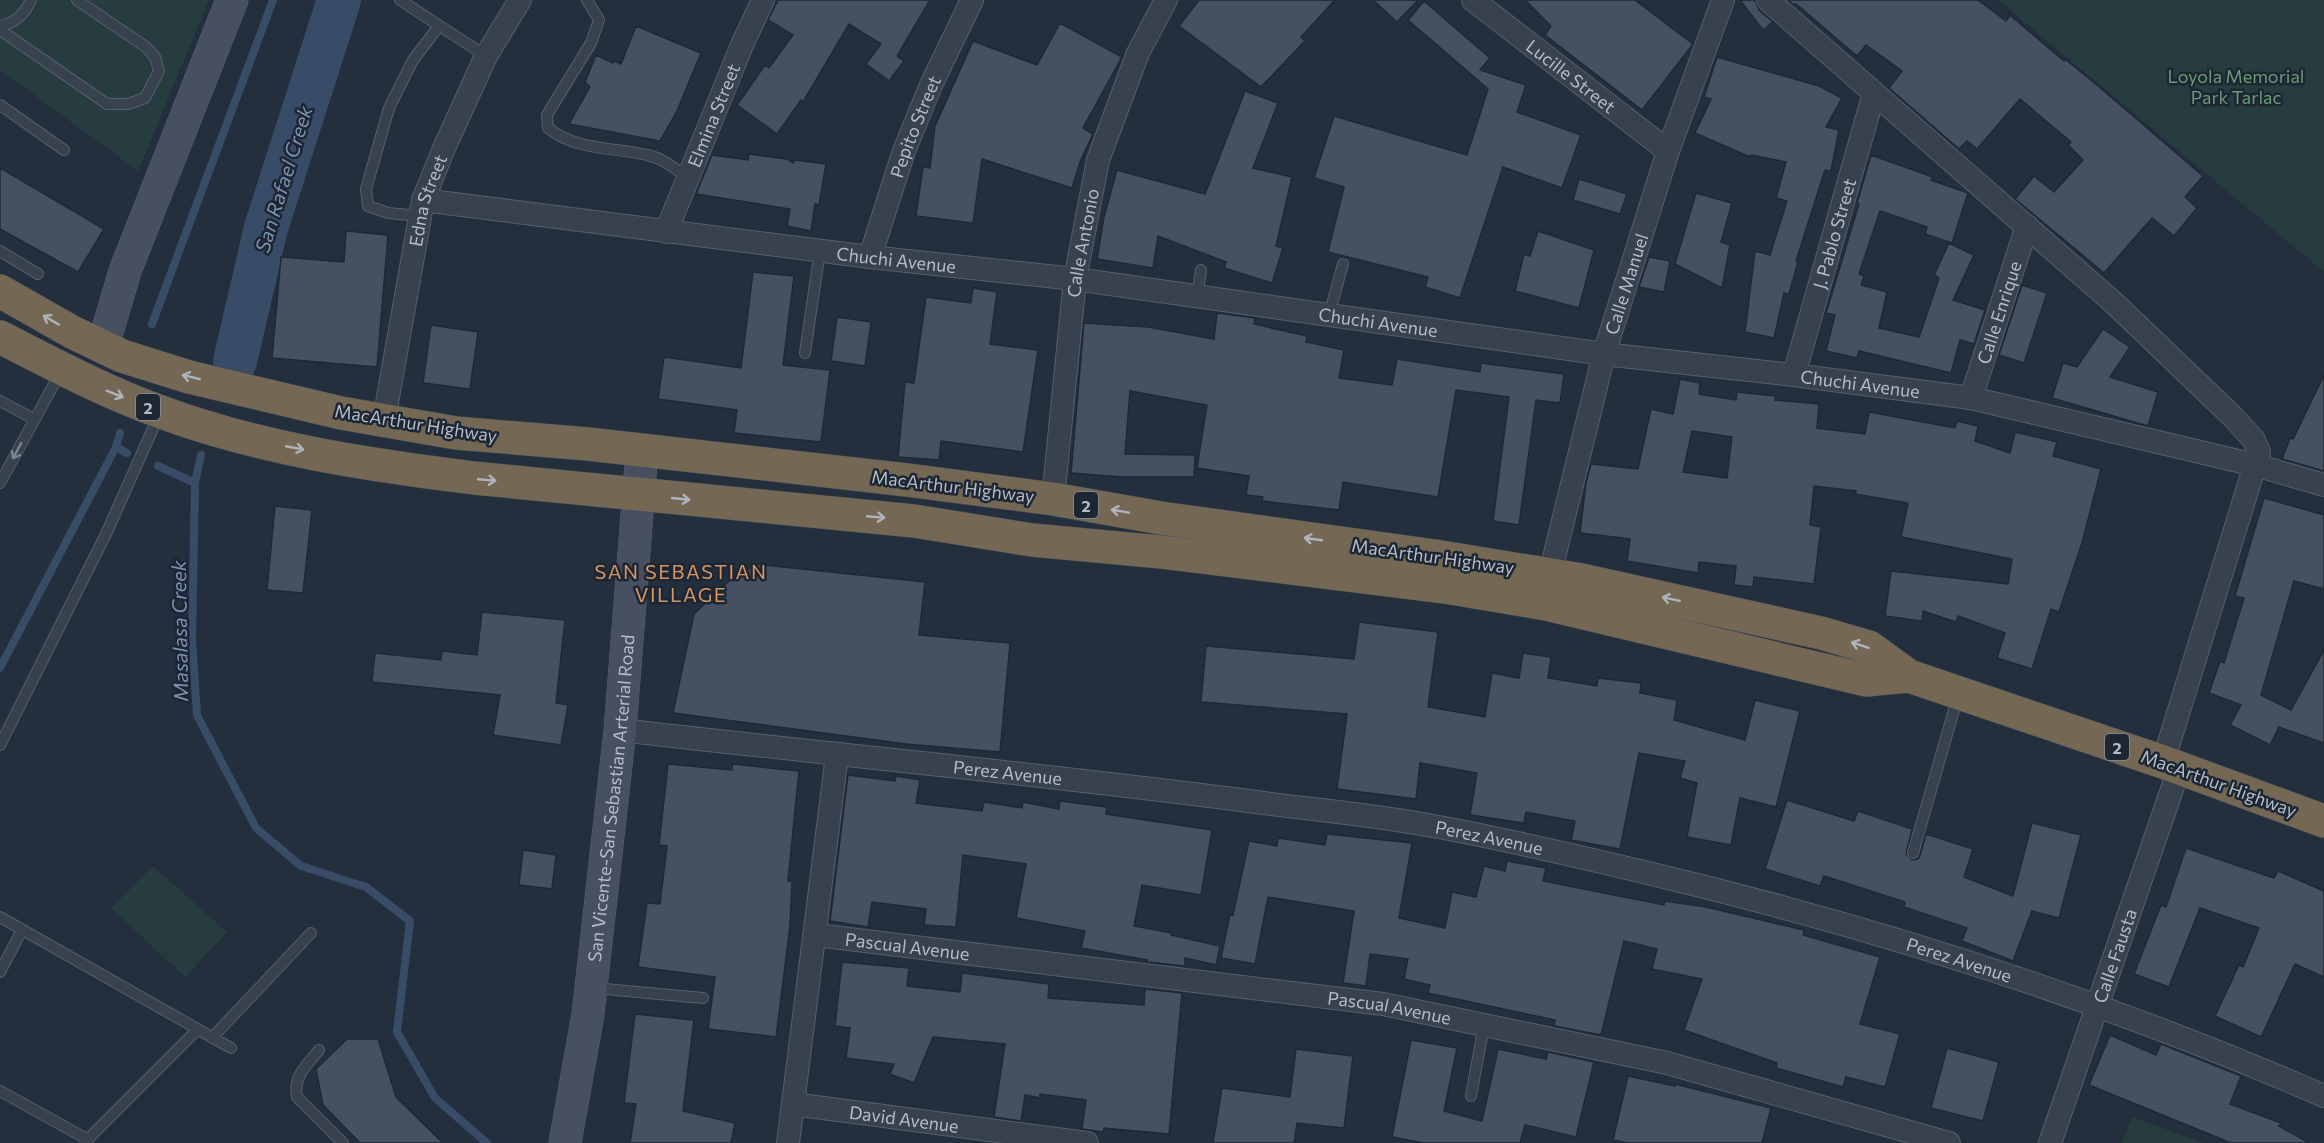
<svg xmlns="http://www.w3.org/2000/svg" width="2324" height="1143" font-family="Commissioner,sans-serif">
	<rect width="100%" height="100%" fill="#242f3e"/>
	<path fill="#263c3f" d="M0,0h209l-71,171 -138,-101z
		M1998,0h326v272z
		M153,866l74,66 -42,45 -74,-69z
		M2132,1117l72,26h-82z"/>
	<g fill="none" stroke-linecap="round" stroke-linejoin="round">
		<path stroke="#394c67" stroke-width="8" d="M152,324l121,-324
			M116,447l11,6
			M201,455l-6,28 -3,156 5,76 59,113 45,38 65,21 44,34 -13,111 38,66 52,45
			M158,466l37,17
			M0,668l116,-221 4,-14"/>
		<path stroke="#394c67" stroke-width="44" d="M235,361l31,-133 73,-228"/>
	</g>
	<path fill="#455162" stroke="#1f2835" stroke-width="1.5" fill-rule="evenodd" d="M778,0h152l-33,56 7,5 -15,20 -23,-17 15,-20 -32,-20 -46,78 -2,-2 -24,34 -40,-29 28,-40 4,3 24,-33 -25,-15z
		M1199,0h136l-34,37 4,4 -44,46 -82,-61z
		M1373,0h45l-21,22z
		M1525,0h110l58,44 -51,66 -97,-75 6,-9z
		M1740,0h15l4,10 14,12 -10,8z
		M1788,0h190l28,21 4,-6 54,46 1,-2 32,26 106,91 -18,21 12,11 -23,28 -22,-18 -48,55 -89,-74 19,-23 20,16 29,-32 -15,-15 3,-3 -51,-43 -43,50 -10,-8 -8,8 -70,-61 13,-17 -36,-26 -9,11 -61,-52 -2,1z
		M1424,1l66,57 -10,12 46,15 -9,27 64,23 -19,53 -59,-21 -43,131 -35,-11 3,-10 -100,-25 16,-65 -30,-9 20,-62 133,39 21,-66 -80,-69z
		M1060,23l62,34 -39,71 10,6 -13,28 -8,26 -90,-29 -9,64 -57,-7 7,-49 7,1 5,-42 38,-85 64,24z
		M636,26l65,27 -24,58 -17,30 -91,-17 21,-37 -5,-5 11,-27 17,8 1,-2 7,3z
		M1717,57l102,29 23,12 -16,29 13,3 -8,41 -6,-1 -29,91 2,1 -9,32 -5,-1 -10,45 -29,-6 10,-81 15,4 17,-54 -11,-3 10,-36 -35,-7 -1,2 -55,-24 16,-34 -7,-2z
		M1245,91l33,12 -25,65 39,9 -16,69 7,2 -11,35 -48,-15 2,-6 -68,-26 -5,32 -56,-9 7,-42 13,-47 88,24z
		M749,154l38,5 6,4 2,-3 31,4 -7,41 -4,-1 -4,27 -24,-5 3,-17 -94,-15 16,-39 36,5z
		M1871,155l62,22 -2,3 37,13 -16,50 -27,-9 2,-7 -47,-16 -21,63 5,2 -3,9 26,7 -8,36 40,9 20,-59 -5,-3 15,-32 25,12 -21,45 32,10 -11,34 -14,-4 -9,33 -92,-22 -2,7 -31,-7 9,-36 -9,-2 33,-109 -2,-1z
		M0,168l104,61 -26,43 -78,-43z
		M1579,179l48,15 -7,20 -47,-14z
		M1696,193l36,10 -11,39 9,3 -8,43 -47,-24z
		M346,231l42,4 -11,132 -105,-9 9,-101 63,5z
		M1538,231l56,19 -15,58 -64,-17 9,-37 6,2z
		M1649,257l21,4 -6,31 -25,-5z
		M753,272l41,4 -11,89 47,5 -9,72 -87,-9 3,-23 -79,-11 6,-42 77,11z
		M2022,285l25,8 -23,70 -25,-8z
		M973,288l24,4 -7,52 48,6 -15,102 -82,-11 -2,19 -41,-3 7,-75 9,1 12,-86 45,6z
		M1217,313l38,5 -1,6 53,12 -1,6 38,8 -5,28 53,7 5,-26 83,13 1,-9 83,11 -4,29 -24,-3 -17,125 -26,-4 16,-124 -53,-7 -18,107 -95,-15 -4,28 -77,-9 1,-4 -17,-2 3,-19 -52,-8 10,-63 -77,-14 -5,63 70,1 -1,22h-71l-52,-4 13,-150 64,4 66,12z
		M837,317l34,5 -6,44 -34,-5z
		M431,325l47,7 -8,57 -47,-6z
		M2103,329l27,18 -20,30 48,15 -10,34 -96,-28 11,-35 14,4z
		M2324,375v96l-42,-12 8,-21 3,1z
		M1680,379l20,4 -1,11 37,6 1,-8 39,4 -1,4 44,4 -2,24 48,6 4,-22 86,16 2,-7 21,5 -3,15 35,12 5,-21 42,10 -4,14 48,13 -19,74 -23,69 -8,-3 -19,60 -35,-11 8,-25 -47,-17 -2,6 -33,-11 -1,10 -37,-5 6,-45 117,13 4,-25 -111,-22 7,-34 -53,-9 1,-3 -42,-5 -4,39 11,2 -7,57 -60,-7 -1,10 -19,-2 2,-19 -37,-4 -1,11 -71,-12 3,-22 -50,-6 6,-50 5,-19 47,5 13,-60 22,5zM1692,431l40,6 -5,41 -44,-6z
		M2264,498l60,17v74l-30,-8 -33,114 30,15 33,-60v93l-45,-16 -9,18 -40,-20 11,-20 -32,-12 11,-32 4,2 20,-65 -9,-2z
		M275,506l37,4 -9,83 -36,-3z
		M756,564l169,18 -6,53 91,8 -10,109 -94,-8 -233,-31 21,-99 35,-33z
		M482,612l83,8 -9,83 12,2 -7,40 -68,-10 7,-40 -128,-13 3,-29 66,7 1,-9 35,4z
		M1359,622l79,10 -10,75 57,10 7,-44 27,5 4,-25 28,4 -3,21 49,8 1,-8 43,5 -1,10 37,7 -3,20 71,20 10,-40 45,11 -24,96 -36,-9 -9,47 -44,-8 10,-54 -17,-5 5,-17 -46,-8 -19,96 -49,-9 4,-19 -49,-9 -2,11 -54,-8 7,-42 -57,-10 -4,36 -79,-10 10,-75 -146,-12 5,-56 148,13z
		M668,764l64,6v-6l67,7 -11,110h4l-2,45 -14,111 -68,-8 7,-52 -77,-10 9,-64 13,1 7,-58 -8,-1z
		M848,775l47,6 1,-5 24,4 -4,23 66,8 2,-9 38,6 1,-6 36,7 1,-8 47,6 -1,7 106,16 -11,65 -59,-10 -8,41 38,7 -1,2 49,11 -4,19 -31,-7v8l-38,-4v-2l-66,-12 4,-17 -69,-13 10,-54 -63,-9 -7,72 -32,-2 2,-16 -54,-7 -4,25 -38,-6z
		M1787,800l67,21 4,-10 54,18 -6,25 6,6 6,-1 2,-3 6,-22 47,15 -9,28 49,19 19,-73 49,12 -22,83 -27,-7 -19,50 -51,-20 5,-13 -63,-21 1,-5 -81,-26 -4,10 -55,-17z
		M1327,834l85,9 -13,75 46,10 7,-36 24,5 8,-31 21,5 2,-10 39,7 -3,13 121,24 1,-4 41,6 98,23 -1,5 77,22 -20,67 40,10 -15,53 -39,-10 -3,10 -67,-19 1,-5 -93,-33 18,-51 -50,-10 5,-20 -33,-8 -23,94 -47,-9 1,-6 -127,-27 2,-8 -26,-6 4,-20 -38,-5 -4,32 -23,-3 11,-72 -86,-14 -13,67 -34,-6 9,-44 3,1 16,-74 28,5 1,-8 47,7z
		M2186,848l88,30 4,-7 46,20v86l-29,-13 -34,73 -46,-21 24,-51 4,2 16,-39 -59,-20 -31,79 -35,-13 27,-69 5,2z
		M523,850l33,5 -4,34 -33,-4z
		M842,962l67,6 -2,18 53,6 2,-19 87,11 -1,14 96,7 1,-16 37,4 -13,141 -65,-6 -1,4 -21,-3 4,-29 -46,-6v4l-15,-3 -4,26 -27,-4 11,-73 -72,-7 -19,46 -24,-9 4,-10 -48,-6 4,-30 -15,-2z
		M635,1014l59,6 -11,91 52,12 -4,20h-101l6,-39 -12,-1z
		M2110,1035l46,20 5,-11 80,32 -11,28 51,19 -2,3 30,17h-78l-142,-58z
		M347,1039h31l18,58 47,46h-83l-37,-38 -7,-36z
		M1411,1040l46,8 -13,63 38,10 16,-72 48,10 2,-7 46,10 -18,75 -51,-12 -5,18h-96l-32,-6z
		M1947,1048l52,14 -16,59 -52,-13z
		M1296,1049l57,7 -9,72 -47,-5 -3,20h-81l9,-55 68,9z
		M1628,1076l47,10v-2l96,24 -9,35h-134l-15,-3z"/>
	<g fill="none" stroke-linecap="round" stroke-linejoin="round">
		<defs>
			<path id="lane" d="M400,0l86,56
				M587,0l12,20 -8,23 -44,72 1,13c29,23 65,19 99,27 16,3 28,14 41,23
				M0,26c16,-3 24,-12 31,-26
				M0,30l107,74h21l17,-6 14,-27 -4,-14 -9,-10 -69,-47
				M0,105l64,45
				M420,216l-32,-3 -20,-7 -2,-17 23,-81 24,-48 26,-34
				M0,251l38,23
				M1197,297l4,-27
				M1329,315l14,-51
				M805,353l15,-103
				M0,401l34,18
				M0,483l60,-110
				M0,745l106,-211 53,-119
				M1913,853l45,-157
				M0,917l231,131
				M0,972l22,-42
				M594,988l109,10
				M212,1038l99,-105
				M319,1050c-12,15 -26,26 -22,47l46,46
				M0,1091l87,48
				M1471,1096l13,-71
				M84,1143l114,-114"/>
			<g id="street">
				<path id="s1" d="M1473,0l195,151"/>
				<path d="M1768,0l346,303 119,114 21,23 5,12 -96,310"/>
				<path id="s2" d="M423,200l447,57 205,22 529,75 190,21 177,23 284,67 69,20"/>
				<path id="s3" d="M666,232l76,-187 21,-45"/>
				<path id="s4" d="M870,257l34,-106 27,-66 41,-85"/>
				<path id="s5" d="M1794,375l80,-282"/>
				<path id="s6" d="M1971,398l56,-172"/>
				<path id="s7" d="M384,420l39,-220 22,-54 41,-90 34,-56"/>
				<path id="s8" d="M1053,499l22,-220 23,-119 40,-107 28,-53"/>
				<path id="s9" d="M1550,574l54,-220 64,-203 55,-151"/>
				<path id="s10" d="M620,730c207,24 414,43 621,70 64,9 129,14 192,26 72,13 144,30 215,47 231,55 458,128 676,223"/>
				<path id="s11" d="M816,935l567,69 284,59 282,80"/>
				<path id="s12" d="M793,1104l294,39"/>
				<path d="M788,1143l49,-388"/>
				<path id="s13" d="M2050,1143l129,-374"/>
			</g>
			<g id="secondary">
				<path d="M103,346l22,-75 107,-271"/>
				<path id="s14" d="M565,1143l23,-129 32,-284 22,-279"/>
			</g>
			<path id="highway" d="M0,291l72,41 50,24 67,21 152,36 115,20 132,11 319,36 146,19 108,19 274,38 147,24 239,53 48,14 40,29 254,86 161,59
				M0,337c53,27 105,55 161,75 100,37 208,53 313,66l440,43 118,19 129,12 284,35 101,17 320,76 43,-4"/>
		</defs>
		<use href="#lane" stroke="#565f6c" stroke-width="12"/>
		<use href="#street" stroke="#565f6c" stroke-width="24"/>
		<use href="#secondary" stroke="#565f6c" stroke-width="33"/>
		<use href="#highway" stroke="#434c59" stroke-width="34"/>
		<use href="#lane" stroke="#38414e" stroke-width="10"/>
		<use href="#street" stroke="#38414e" stroke-width="22"/>
		<use href="#secondary" stroke="#465061" stroke-width="32"/>
		<use href="#highway" stroke="#746855" stroke-width="33"/>
	</g>
	<defs><path id="oneway-shaft" d="M-6 0H5M1.5-3L5.5 0L1.5 3" fill="none" stroke-width="1.6" stroke-linecap="round" stroke-linejoin="round" transform="scale(1.5)"/></defs>
	<g stroke="#aeb4bd">
		<use href="#oneway-shaft" transform="translate(51 320) rotate(-150)"/>
		<use href="#oneway-shaft" transform="translate(191 377) rotate(-166)"/>
		<use href="#oneway-shaft" transform="translate(115 394) rotate(22)"/>
		<use href="#oneway-shaft" transform="translate(295 448) rotate(11)"/>
		<use href="#oneway-shaft" transform="translate(487 480) rotate(5)"/>
		<use href="#oneway-shaft" transform="translate(681 499) rotate(6)"/>
		<use href="#oneway-shaft" transform="translate(1120 511) rotate(-170)"/>
		<use href="#oneway-shaft" transform="translate(876 517) rotate(5)"/>
		<use href="#oneway-shaft" transform="translate(1313 539) rotate(-172)"/>
		<use href="#oneway-shaft" transform="translate(1671 599) rotate(-168)"/>
		<use href="#oneway-shaft" transform="translate(1860 645) rotate(-162)"/>
	</g>
	<use stroke="#7c8592" href="#oneway-shaft" transform="translate(17 451) rotate(118)"/>
	<g text-anchor="middle" dominant-baseline="central" stroke-width="5" stroke-linejoin="round" paint-order="stroke">
		<g fill="#1d2633" stroke="#878f9c" stroke-width="1.5">
			<rect x="136" y="394" width="24" height="26" rx="4.5"/>
			<rect x="1074" y="492" width="24" height="26" rx="4.5"/>
			<rect x="2105" y="734" width="24" height="26" rx="4.5"/>
		</g>
		<g font-size="16" font-weight="bold" fill="#b4bcc9">
			<text x="148" y="407">2</text>
			<text x="1086" y="505">2</text>
			<text x="2117" y="747">2</text>
		</g>
		<g font-size="18" fill="#b4bcc9" stroke="#1d2633">
			<text stroke="none"><textPath href="#s1" startOffset="124">Lucille Street</textPath></text>
			<text stroke="none"><textPath href="#s3" startOffset="126">Elmina Street</textPath></text>
			<text stroke="none"><textPath href="#s4" startOffset="138">Pepito Street</textPath></text>
			<text stroke="none"><textPath href="#s7" startOffset="224">Edna Street</textPath></text>
			<text stroke="none"><textPath href="#s5" startOffset="147">J. Pablo Street</textPath></text>
			<text stroke="none"><textPath href="#s8" startOffset="258">Calle Antonio</textPath></text>
			<text stroke="none"><textPath href="#s2" startOffset="477">Chuchi Avenue</textPath></text>
			<text stroke="none"><textPath href="#s9" startOffset="300">Calle Manuel</textPath></text>
			<text stroke="none"><textPath href="#s6" startOffset="90">Calle Enrique</textPath></text>
			<text stroke="none"><textPath href="#s2" startOffset="963">Chuchi Avenue</textPath></text>
			<text stroke="none"><textPath href="#s2" startOffset="1449">Chuchi Avenue</textPath></text>
			<text transform="translate(416 423) rotate(9)">MacArthur Highway</text>
			<text transform="translate(953 486) rotate(7)">MacArthur Highway</text>
			<text transform="translate(1433 556) rotate(8)">MacArthur Highway</text>
			<text stroke="none"><textPath href="#s10" startOffset="390">Perez Avenue</textPath></text>
			<text transform="translate(2219 783) rotate(20)">MacArthur Highway</text>
			<text stroke="none"><textPath href="#s14" startOffset="348">San Vicente-San Sebastian Arterial Road</textPath></text>
			<text stroke="none"><textPath href="#s10" startOffset="876">Perez Avenue</textPath></text>
			<text stroke="none"><textPath href="#s11" startOffset="92">Pascual Avenue</textPath></text>
			<text stroke="none"><textPath href="#s13" startOffset="198">Calle Fausta</textPath></text>
			<text stroke="none"><textPath href="#s10" startOffset="1362">Perez Avenue</textPath></text>
			<text stroke="none"><textPath href="#s11" startOffset="578">Pascual Avenue</textPath></text>
			<text stroke="none"><textPath href="#s12" startOffset="112">David Avenue</textPath></text>
		</g>
		<g font-size="18" fill="#6b9a76" stroke="#1d2633">
			<text x="2236" y="76">Loyola Memorial<tspan x="2236" dy="21">Park Tarlac</tspan></text>
		</g>
		<g font-size="20" font-style="italic" fill="#7c92b1" stroke="#1d2633">
			<text transform="translate(283 179) rotate(-73)">San Rafael Creek</text>
			<text transform="translate(179 631) rotate(-91)">Masalasa Creek</text>
		</g>
		<g font-size="20" letter-spacing="1.5" fill="#d59563" stroke="#1d2633">
			<text x="681" y="571">SAN SEBASTIAN<tspan x="681" dy="23">VILLAGE</tspan></text>
		</g>
	</g>
</svg>
